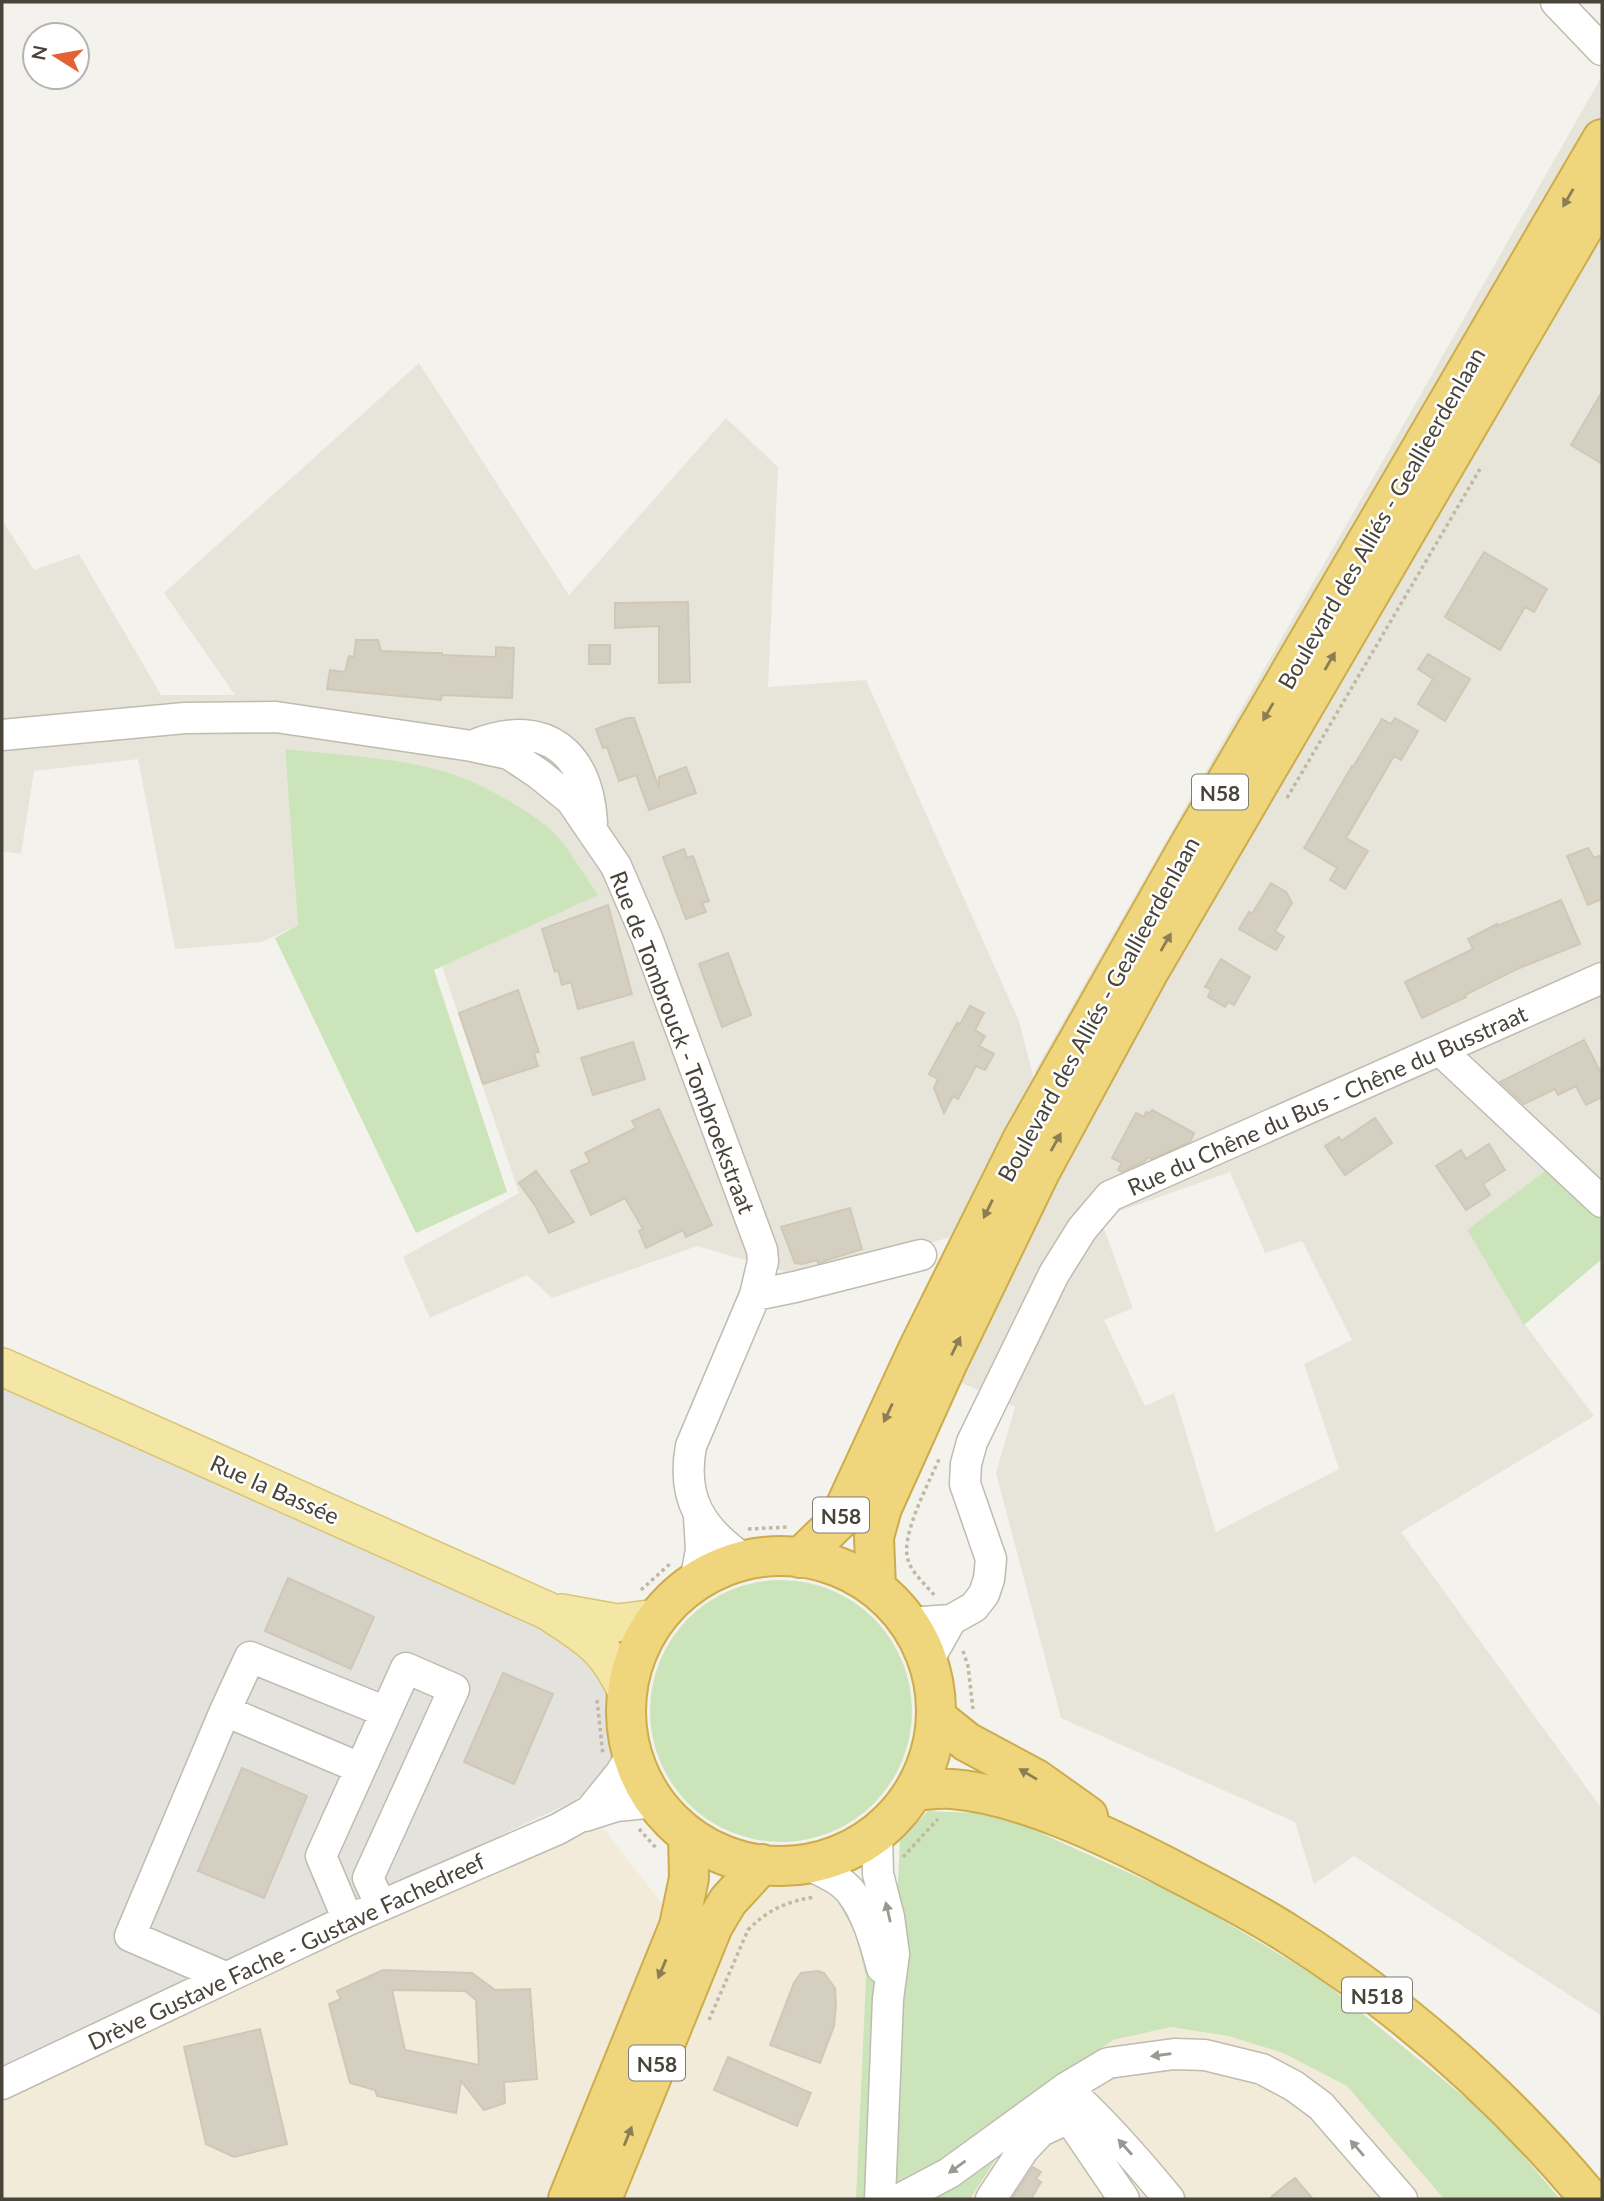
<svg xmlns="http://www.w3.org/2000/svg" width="1604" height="2201" font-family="Lato,sans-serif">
	<rect width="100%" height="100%" fill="#f4f2ec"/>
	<path fill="#e7e5da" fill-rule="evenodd" d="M1602,76v1137l-135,17 58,95 69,91 -193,116 201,277v207l-248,-160 -40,28 -19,-62 -234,-104 -65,-245 19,-66 -55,-25 111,-231 -36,-80zM1230,1172l35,81 37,-12 50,99 -48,24 35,105 -123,63 -42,-139 -29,13 -41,-86 29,-12 -33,-90z
		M419,363l150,232 157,-177 52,49 -10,220 98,-7 153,341 16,62 -80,153 -152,41 -106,-31 -145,52 -25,-23 -97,43 -27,-61 116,-64 -77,-227 155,-71 -312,-146 13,176 -36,17 -87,7 -37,-190 -104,12 -13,83 -19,-3v-331l32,50 45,-16 82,141h74l-71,-102z"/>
	<path fill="#f3ebda" d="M590,1811l74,95 -118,293h-544v-98z
		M790,1880l28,6 20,16 18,33 10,42 -10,222h-238l111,-266 36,-46z
		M1171,2027l57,9 55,17 64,33 97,113h-474l33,-51 -10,-26 120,-82z"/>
	<path fill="#e4e2dd" d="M2,1379l571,255 34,44 6,69 -4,23 -7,11 -30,21 -570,266z"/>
	<path fill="#cce4b9" d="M285,749c54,6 112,8 164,24 31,10 77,35 102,57 14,12 35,48 47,65l-164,75 73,222 -91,41 -141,-295 23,-13z
		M1552,1166l50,47v46l-78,66 -57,-95z
		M650 1711a131 131 0 1 1 262 0a131 131 0 1 1-262 0Z
		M928,1811l70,3 189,85 132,79 175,143 66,78h-116l-97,-113 -64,-33 -55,-17 -57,-9 -58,13 -119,82 9,26 -33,51h-114l10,-222 -10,-42 -18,-33 60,-19 2,-43z"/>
	<path fill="#d5cfc2" stroke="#cfc8b6" stroke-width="2" fill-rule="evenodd" d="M1602,392v72l-31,-19z
		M1484,552l63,37 -13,23 -9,-5 -25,43 -55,-33z
		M688,602l2,80 -31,1v-57l-44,2v-25z
		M356,640h22l3,11 52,2h9v2l54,2v-10l18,1 -2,50 -70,-3 -1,5 -114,-11 3,-19 15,2 4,-16 5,1z
		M589,645h21v19h-21z
		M1428,654l42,25 -25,42 -27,-17 15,-25 -15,-10z
		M627,718h7l25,70v-11l27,-10 10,26 -47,17 -13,-35 -17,6 -12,-34 -4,1 -7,-19z
		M1395,718l23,13 -17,29 -7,-4 -48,82 22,13 -23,38 -15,-9 7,-12 -33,-20 48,-82 1,1 29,-48 9,5z
		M1588,848l6,10 8,-3v44l-14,6 -21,-49z
		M684,849l3,9 6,-2 16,45 -7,2 4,9 -20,7 -23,-62z
		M1271,883l15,9 6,11 -17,28 9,6 -8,13 -37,-21 10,-17 3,2z
		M1561,900l19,44 -63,25 -52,26 1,2 -44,21 -17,-36 68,-33 -5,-10 29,-15v2z
		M608,905l24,89 -54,15 -7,-27 -9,3 -4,-15 -3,2 -13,-43z
		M728,953l23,62 -29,12 -23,-63z
		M1221,959l29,18 -16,28 -6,-3 -3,5 -17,-10 3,-8 -6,-2z
		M518,990l21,62 -5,1 4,13 -55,18 -24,-71z
		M970,1006l14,7 -9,17 10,6 -6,10 15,8 -9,16 -9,-4 -18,33 -5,-3 -9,17 -10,-25 4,-9 -9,-5 28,-51 3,1z
		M1584,1040l18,35v22l-16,8 -10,-19 -18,9 -3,-6 -31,15 -24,-22z
		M633,1042l12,37 -52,16 -12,-37z
		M659,1109l53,116 -26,12 -3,-7 -37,18 -7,-17 4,-2 -18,-31 -34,17 -20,-44 19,-9 -5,-9 51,-25 -4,-7z
		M1152,1110l42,23 -4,9 -39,17 -3,-2 -3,4 -23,11 -4,-2 4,-7 -10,-5 24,-45 8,4 2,-5 4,1z
		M1375,1118l17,25 -47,32 -20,-29 14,-9 2,4z
		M1489,1144l16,26 -22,14 7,11 -24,15 -30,-44 25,-16 5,9z
		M536,1171l38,51 -25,11 -13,-26 -17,-24z
		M850,1208l12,41 -44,14 -1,-3 -15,4 -7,-1 -14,-36z
		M288,1578l86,39 -23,52 -86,-38z
		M503,1673l50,21 -39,90 -50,-22z
		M242,1768l65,28 -43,102 -66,-27z
		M383,1970l89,3 23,17 35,-1 7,90 -33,3 1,21 -21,7 -23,-29 -5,32 -79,-17 -2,-6 -25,-7 -21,-79 12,-5 -4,-8zM392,1990l73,1 11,9 3,65 -74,-15z
		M818,1971l6,2 11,15 1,17 -2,21 -14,37 -50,-18 24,-62 7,-10z
		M260,2029l27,115 -53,13 -28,-13 -22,-97z
		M728,2057l83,36 -14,33 -83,-36z
		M1033,2167l8,5 -5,7 5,3 -10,17h-19z
		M1295,2178l18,21h-44l18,-15z"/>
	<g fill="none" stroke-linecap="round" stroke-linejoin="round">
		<defs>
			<path id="minor" d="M1556,2l46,48
				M2,735l183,-17 91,-1 196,29 37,8 30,20 32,26 45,66 31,72 115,312 1,11 -8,34 -64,151c-10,54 11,84 54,114
				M479,743c68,-25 109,11 113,80
				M1440,1050l162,152
				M755,1295l40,-8 126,-32
				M695,1582l6,-32 -2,-34
				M909,1623l42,-3 23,-13 10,-13 5,-15 2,-20 -26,-75 1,-20 6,-22 82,-168 28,-45 28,-33 492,-218
				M928,1661l23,-41
				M225,1711l135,57
				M585,1816l31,-10 40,-4
				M877,1833l1,41 11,43 5,37 -6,45 -8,200
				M807,1864c14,7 32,14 43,27 17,21 25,51 32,77
				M348,1920l-27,-64 85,-188 48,21 -86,189 13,28
				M225,1977l-95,-41 95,-225 25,-54 136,55
				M2,2084l346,-164 210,-91 32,-18 30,-37 12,-19
				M1066,2088l42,-25 66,-9 31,1 57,14 32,17 27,20 81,93
				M900,2199l49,-26 117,-85c38,34 71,72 103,111
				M991,2199l32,-49 18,-19 28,-13 55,81"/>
			<path id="major" d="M2,1367l546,244c41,27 58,35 79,81
				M561,1613l56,10 40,-5"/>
			<path id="highway" d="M626 1711a155 155 0 1 1 310 0a155 155 0 1 1-310 0Z
				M800,1558l39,-38 79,-171 104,-209 164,-289 416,-712
				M876,1588l-2,-51 8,-29 66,-146 92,-190 108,-199 454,-777
				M937,1718l30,24 69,37 52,37
				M915,1791c12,-1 25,-3 37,-2 67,5 153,46 213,77 42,22 85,43 125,69 114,72 214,161 300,264
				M568,2199l111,-273 10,-48 -1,-43
				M602,2199l111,-273 15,-25 34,-37"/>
		</defs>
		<use href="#minor" stroke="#bfbbaf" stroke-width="33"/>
		<use href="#major" stroke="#d8c576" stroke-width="40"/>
		<use href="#highway" stroke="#cdac4c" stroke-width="42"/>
		<path stroke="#bfb8a2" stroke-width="3.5" stroke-dasharray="3.5 3.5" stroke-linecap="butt" d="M1287,798l193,-329
			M748,1529l41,-2
			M641,1590l31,-28
			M934,1595c-8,-10 -23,-23 -26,-35 -8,-25 22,-79 32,-103
			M963,1651l5,15 5,43
			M597,1700l6,55
			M639,1829l18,20
			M903,1857l35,-38
			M709,2020l39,-90c19,-20 40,-29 67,-33"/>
		<use href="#minor" stroke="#fff" stroke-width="30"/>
		<use href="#major" stroke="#f4e6a5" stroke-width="37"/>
		<use href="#highway" stroke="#efd57c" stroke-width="38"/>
	</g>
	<defs><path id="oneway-solid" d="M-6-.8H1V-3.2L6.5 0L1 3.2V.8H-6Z" transform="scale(1.75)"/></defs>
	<g fill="#8b7e54">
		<use href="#oneway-solid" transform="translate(1568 198) rotate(120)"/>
		<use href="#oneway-solid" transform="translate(1330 661) rotate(-60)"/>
		<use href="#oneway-solid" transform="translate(1268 712) rotate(120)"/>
		<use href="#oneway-solid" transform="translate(1166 942) rotate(-60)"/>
		<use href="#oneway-solid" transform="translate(1056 1142) rotate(-61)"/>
		<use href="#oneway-solid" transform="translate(988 1209) rotate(116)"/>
		<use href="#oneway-solid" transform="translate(956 1346) rotate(-64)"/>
		<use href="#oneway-solid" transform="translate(888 1413) rotate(115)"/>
		<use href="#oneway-solid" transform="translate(1028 1774) rotate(-149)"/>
		<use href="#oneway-solid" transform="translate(662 1969) rotate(113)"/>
		<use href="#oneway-solid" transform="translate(628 2136) rotate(-68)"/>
	</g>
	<g fill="#9a9893">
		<use href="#oneway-solid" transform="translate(888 1912) rotate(-103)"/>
		<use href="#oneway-solid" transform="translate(1161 2055) rotate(172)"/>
		<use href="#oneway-solid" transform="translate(1125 2147) rotate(-132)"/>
		<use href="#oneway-solid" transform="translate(1357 2148) rotate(-131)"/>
		<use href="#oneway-solid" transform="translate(957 2167) rotate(144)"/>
	</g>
	<g text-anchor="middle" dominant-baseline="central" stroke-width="5" stroke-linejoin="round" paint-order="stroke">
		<g fill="#fff" stroke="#7f7c75" stroke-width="2">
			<rect x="1192" y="774.5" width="56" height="35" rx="5"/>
			<rect x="813" y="1497.5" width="56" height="35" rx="5"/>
			<rect x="1342" y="1977.5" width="70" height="35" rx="5"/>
			<rect x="629" y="2045.5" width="56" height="35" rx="5"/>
		</g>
		<g font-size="21" font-weight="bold" fill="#48443a">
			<text x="1220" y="792">N58</text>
			<text x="841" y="1515">N58</text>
			<text x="1377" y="1995">N518</text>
			<text x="657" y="2063">N58</text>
		</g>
		<g font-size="23" fill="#48443a" stroke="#fff">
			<text transform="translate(1381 518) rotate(-60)">Boulevard des Alliés - Geallieerdenlaan</text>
			<text transform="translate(1098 1009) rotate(-61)">Boulevard des Alliés - Geallieerdenlaan</text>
			<text transform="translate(683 1042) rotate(69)">Rue de Tombrouck - Tombroekstraat</text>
			<text transform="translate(1327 1100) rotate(-24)">Rue du Chêne du Bus - Chêne du Busstraat</text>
			<text transform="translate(275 1489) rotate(24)">Rue la Bassée</text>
			<text transform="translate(286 1951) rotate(-25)">Drève Gustave Fache - Gustave Fachedreef</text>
		</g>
	</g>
	<rect width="1604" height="2201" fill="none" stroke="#48443a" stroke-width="7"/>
	<g transform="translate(56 56) rotate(281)"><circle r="33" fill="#ffffff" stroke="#b6b4b0" stroke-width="2"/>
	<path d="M0-5L12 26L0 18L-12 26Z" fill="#e36134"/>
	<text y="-10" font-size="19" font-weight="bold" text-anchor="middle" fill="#48443a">N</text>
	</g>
</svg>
